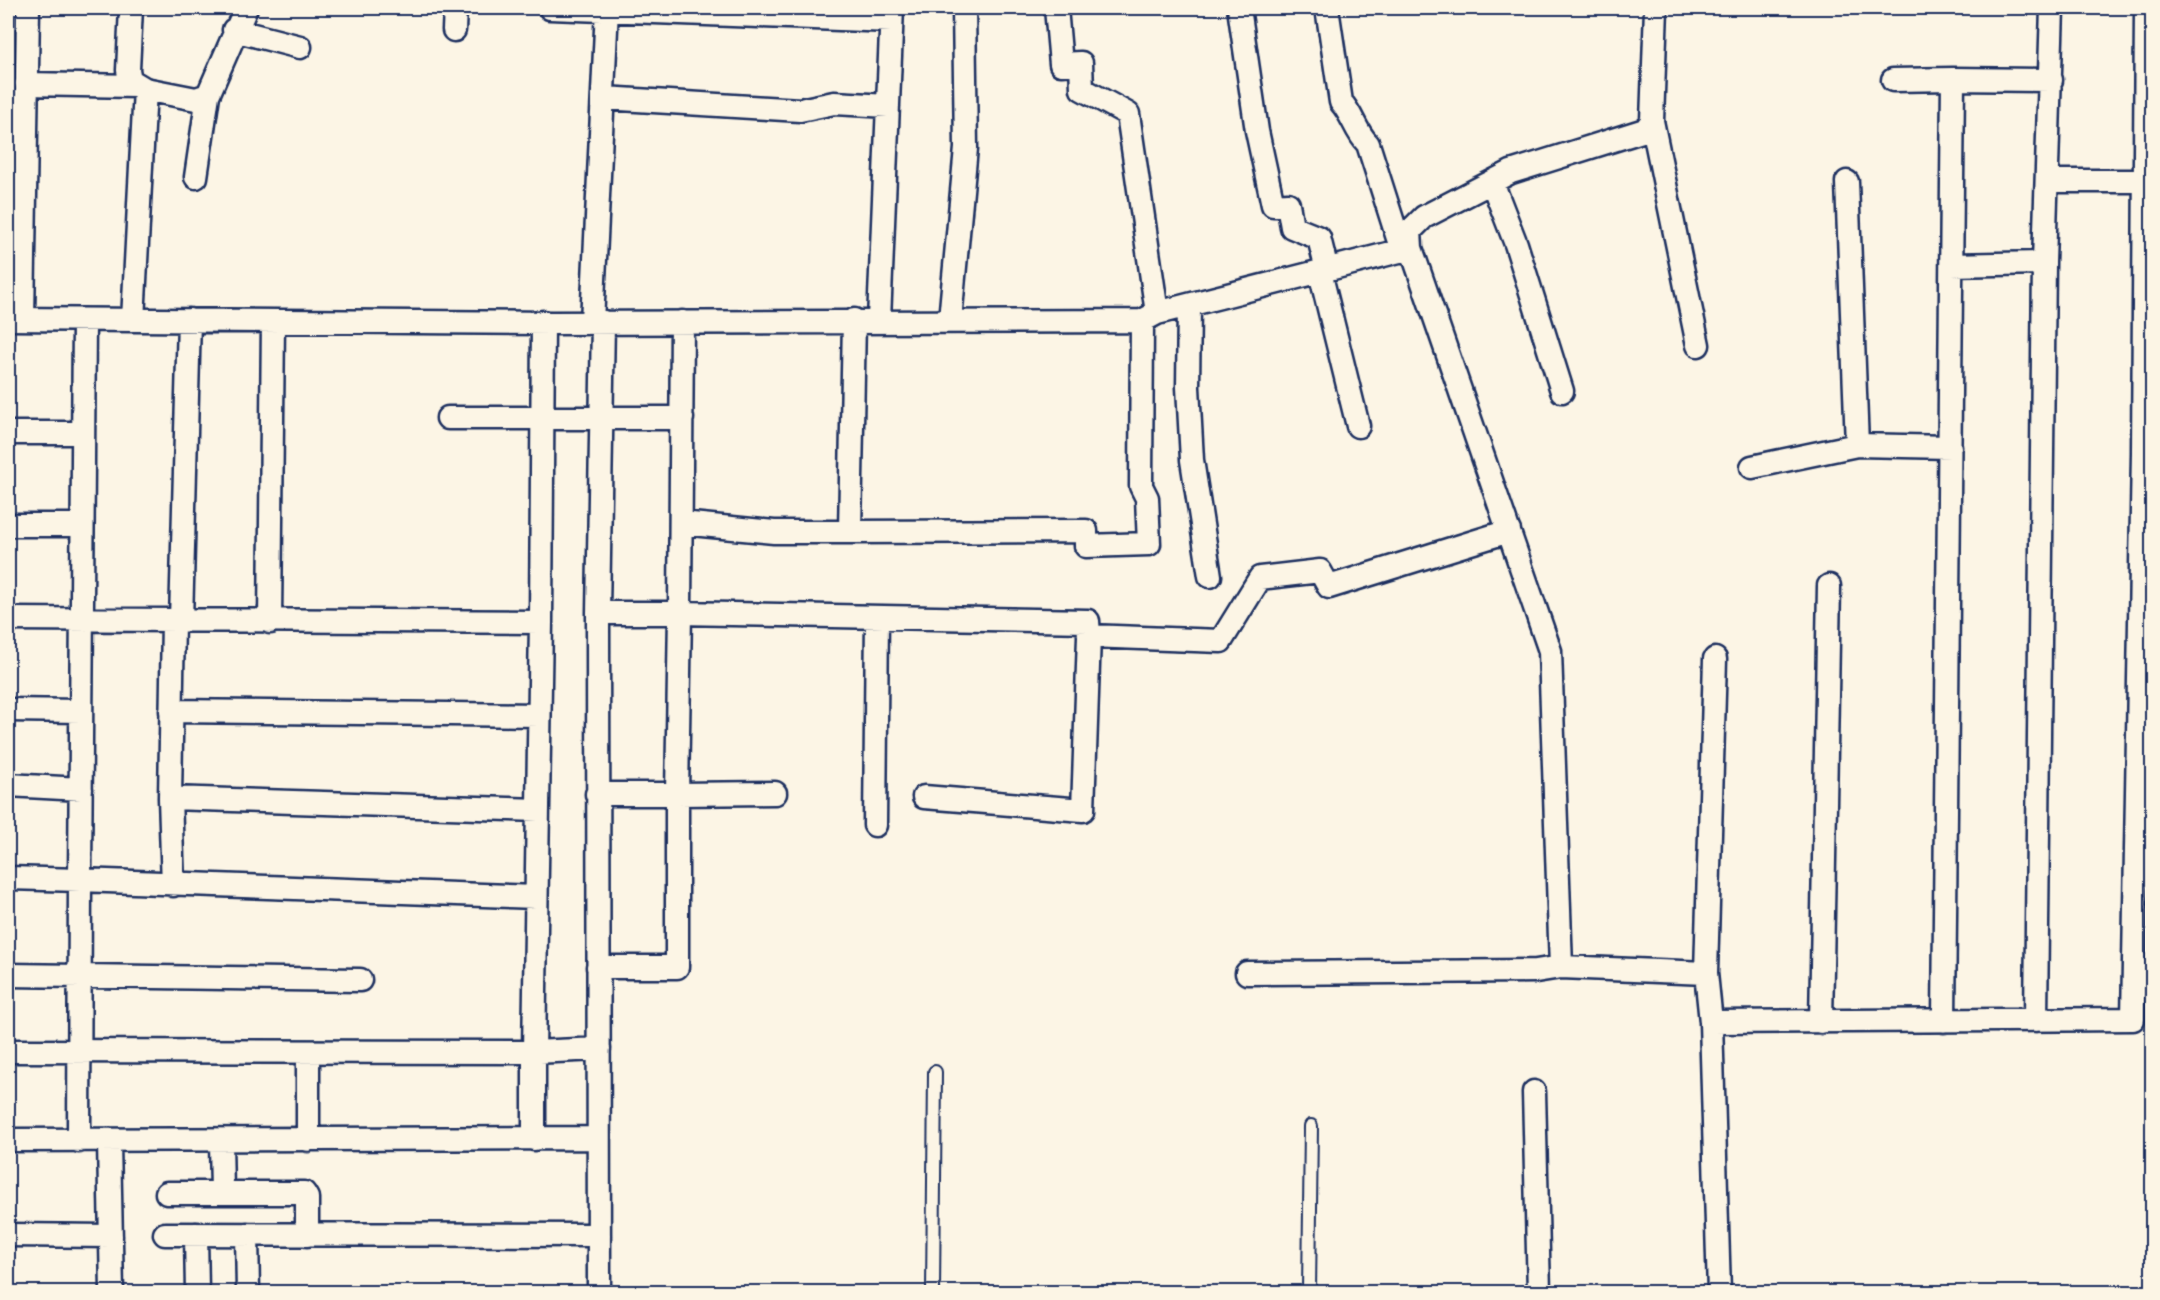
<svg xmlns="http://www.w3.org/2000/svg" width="2160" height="1300" font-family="'Comic Neue',sans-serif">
	<rect width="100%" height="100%" fill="#fcf5e5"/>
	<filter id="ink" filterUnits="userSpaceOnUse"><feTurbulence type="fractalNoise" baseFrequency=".0167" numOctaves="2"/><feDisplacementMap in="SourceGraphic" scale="12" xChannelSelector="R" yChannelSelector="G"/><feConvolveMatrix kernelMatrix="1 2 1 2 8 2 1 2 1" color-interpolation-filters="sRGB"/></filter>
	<g filter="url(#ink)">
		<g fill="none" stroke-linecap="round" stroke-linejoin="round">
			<defs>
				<path id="service" d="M933,1292l2,-220
					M1309,1292l2,-166"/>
				<path id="minor" d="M131,8l-3,62 2,10 15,9
					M550,8l341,13
					M1056,8l5,56 20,-1 1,26 46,25 29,199
					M1239,8l18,123 16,74 15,-1 4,23 27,11 8,32
					M1327,8l14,94c12,13 14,29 27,42l34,107
					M1656,8l-4,113 46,224
					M234,30l66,17
					M454,30l1,-22
					M1953,79l98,1
					M1893,80l60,-1 -9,942
					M26,84l110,2
					M604,98l196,12 34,-7 54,3
					M196,177l12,-82
					M2047,181h98
					M1492,182l24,62 46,147
					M1847,182l10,263 93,2
					M1952,265l92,-2
					M1320,272l38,154
					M1189,305l-1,82 4,73 18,116
					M8,319l544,4 590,-2 15,-8 254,-65
					M23,319l5,-311
					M133,320l12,-231 51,10 12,-4 38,-87
					M879,320l13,-312
					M950,320l16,-172 -2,-140
					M592,322l15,-314
					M682,322l-2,291 408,8 1,15 132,5 39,-63 60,-7 9,16 180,-56
					M448,418h234
					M8,433h75
					M2143,452l3,-444
					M1752,467l105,-22
					M681,523l93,9h76l4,-212
					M8,525h74
					M850,532l236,-1v15l63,-2 -2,-46 -6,-12 1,-165
					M598,613l1,679
					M8,619l533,3 2,-300
					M181,621l8,-301
					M270,622l3,-301
					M541,622l-7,430 65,-3
					M8,710l73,1
					M171,711l368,4
					M8,785l73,4
					M597,794h80l3,-181h-82l5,-291
					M924,797l159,13 6,-174
					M170,798l368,12
					M875,825l2,-208
					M8,878l72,2 4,-560
					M173,885l-3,-87 3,-177
					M598,967h79v-173l98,-1
					M1561,967l-11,-316 -139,-403 -1,-17 14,-14 87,-45 134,-42 7,-9
					M1247,973l289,-2 25,-4 145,6 5,49 422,-3 10,-567h9
					M1706,973l9,-314
					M8,975l352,5
					M2036,1020l8,-757 8,-255
					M1711,1022l8,270
					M1821,1022l8,-436
					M8,1051l526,1v87
					M308,1052v88
					M1534,1092l5,200
					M8,1140l590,-2
					M79,1141l1,-261 456,17
					M221,1141l1,51
					M109,1142l3,150
					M167,1193h137l3,5v37
					M165,1234l434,1
					M196,1234l1,58
					M247,1234l1,58
					M8,1235l103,1"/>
			</defs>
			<use href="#service" stroke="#1b2f5e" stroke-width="16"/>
			<use href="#minor" stroke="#1b2f5e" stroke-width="27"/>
			<use href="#service" stroke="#fcf5e5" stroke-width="12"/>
			<use href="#minor" stroke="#fcf5e5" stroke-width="22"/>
		</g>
	</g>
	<rect width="2160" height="1300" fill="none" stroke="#fcf5e5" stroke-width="30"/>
	<rect x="15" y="15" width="2130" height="1270" fill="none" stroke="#1b2f5e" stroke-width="2" filter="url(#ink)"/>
</svg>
